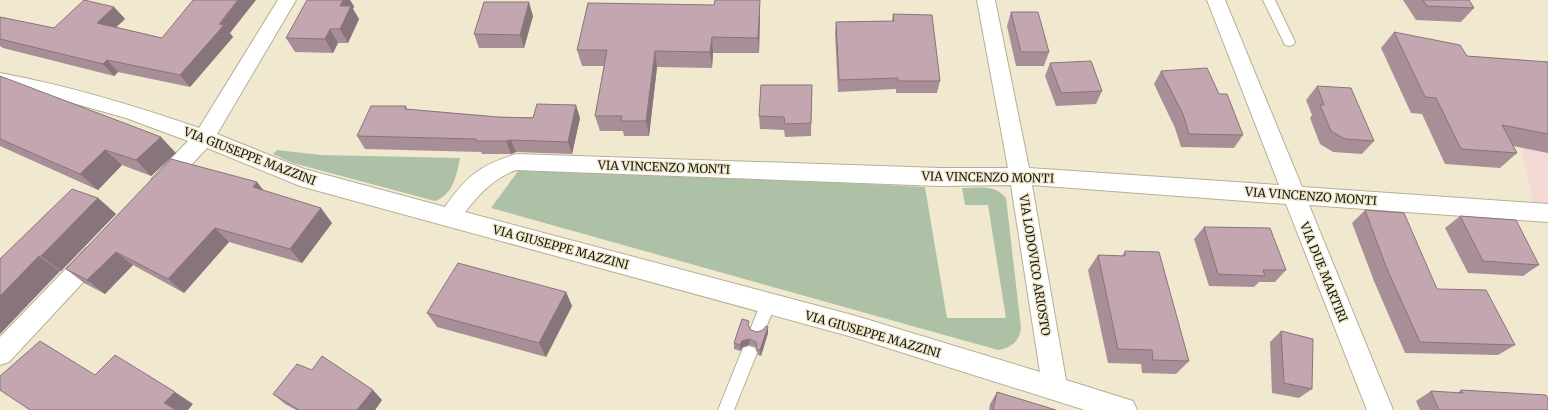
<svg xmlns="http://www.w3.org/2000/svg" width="1548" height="410" font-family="Merriweather,serif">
	<rect width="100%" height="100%" fill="#f1e9cf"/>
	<path fill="#f3d8d6" d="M1500,61l48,10v139l-13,-1z"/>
	<path fill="#adc1a7" d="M277,150l44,5 139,3c-3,16 -7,37 -25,43l-142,-38 -18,-8 -2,-1z
		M521,167l404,20 22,131h59l-18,-113h-23l-3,-17c17,0 33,-4 44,10l15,130c-1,13 -10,20 -23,22l-507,-142z"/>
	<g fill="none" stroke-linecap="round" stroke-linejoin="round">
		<defs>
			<path id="lane" d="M1263,0h12l20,42 -2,3 -4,1 -4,-1z
				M768,296l5,2 3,5 -13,32 -5,2 -5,-2 -3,-5 13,-32z
				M749,346l6,2 2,5 -23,57h-16l25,-62z"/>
			<path id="street" d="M278,0h18l-79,134 87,35 141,38c21,-31 36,-42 71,-53l424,14h68l-31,-168h18l34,168 250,17 -72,-185h18l77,187 246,17v18l-239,-17 84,205h-26l-81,-206 -254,-19 34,195 67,21 4,9h-52l-229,-72 -556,-152 -93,-38 -38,41 -8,3 -8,-3 -3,-6 3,-6 35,-36 -62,-23 -78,-22 -48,-9v-14c69,13 133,32 199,55zM516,170l424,16 71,-1 29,187 -184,-56 -391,-104c14,-18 29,-34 51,-42z
				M94,245l8,3 3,7 -3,7 -93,100 -9,3v-28l86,-89z"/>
		</defs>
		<use href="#lane" stroke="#b6af96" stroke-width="2"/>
		<use href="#street" stroke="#b6af96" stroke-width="2"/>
		<use href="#lane" fill="#fff" fill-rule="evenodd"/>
		<use href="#street" fill="#fff" fill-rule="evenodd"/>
	</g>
	<path fill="#a88f97" d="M1403,0h66l5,8 -13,14 -45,-2z
		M714,5l46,9 -1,39h-46l-1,15 -55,-1 -8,69h-25l-1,-5h-23l-5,-15 9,-50h-22l-5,-16z
		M354,6l-1,3 6,10 -11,24h-10l-5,10 -38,-1 -9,-14z
		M114,7l11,12 -9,8 46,11 68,-5 3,4 -43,50 -72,-15 -4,4 -111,-28 -3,-2v-29l54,11z
		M1011,12l38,40 -5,14h-28l-9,-40z
		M893,14l47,67 -3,12h-41v-4l-58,3 -3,-58 1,-12 56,-1z
		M533,16l-9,32h-45l-5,-14z
		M1394,32l73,24 81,6v91l-35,-7 4,7 -17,15 -55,-4 -23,-50 -11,-1 -30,-65z
		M1050,63l52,28 -6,13 -40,2 -11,-30z
		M1161,71l58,23 24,41 -9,13 -53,-1 -6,-19 -21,-44z
		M0,76l176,77 -25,23 -29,-11 -24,25 -98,-44z
		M812,85l-1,51 -26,1 -1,-7 -24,-1 -1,-13z
		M1317,86l57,55 -12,13 -29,-2 -13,-8 -10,-26 2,-3 -6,-15z
		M406,106l1,3 91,8 82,1 -8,36 -56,-2 -5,2h-29l-1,-2 -116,-3 -8,-13z
		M263,190l69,33 -30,40 -73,-21 -45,51 -51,-28 -28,29 -21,-11 -18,-14z
		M98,198l18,16 -55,57h-1l-60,63v-75z
		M1365,210l72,79 78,56 -17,10 -93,-2 -31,-72 -22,-58z
		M1460,216l79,49 -16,11 -55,-3 -23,-45z
		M1204,227l82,43 -11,12h-16l-5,5 -45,-1 -15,-47z
		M1125,251l64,110 -13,13 -34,-1 -1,-9 -33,-1 -20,-93 10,-15 24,1z
		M566,292l6,14 -26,51 -109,-30 -10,-14z
		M749,327l2,3 6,2 11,1 -7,23 -3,-1 -2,-8 -7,-2 -6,2 -3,4 -6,-2v-6z
		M1281,331l31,58 -13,9 -27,-5 -2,-51z
		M1461,390l87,20h-128l-4,-9 15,-10 26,2z
		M997,392l59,18h-67l1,-6z
		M273,394l109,6 -7,10h-79l-11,-6z"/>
	<path fill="#88747b" d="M238,0h18l-26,33 3,4 -43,50 -10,-12z
		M343,0h7l4,6 -1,3 6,10 -11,24 -8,-14v-23z
		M760,0v14l-1,39 -1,-15z
		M529,2l4,14 -9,32 -4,-13z
		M114,7l11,12 -17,16 -11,-12z
		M330,29l8,14 -5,10 -8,-14z
		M712,37l1,16 -1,15 -2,-16z
		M655,51l2,16 -8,69 -3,-15z
		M107,60l11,12 -4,4 -11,-12z
		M576,105l4,13 -8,36 -4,-12z
		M161,137l15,16 -25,23 -15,-16z
		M511,140l5,12 -5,2 -5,-13z
		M105,150l17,15 -24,25 -18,-16z
		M257,182l12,15 -16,-10z
		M98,198l18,16 -55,57 -20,-15z
		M321,208l11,15 -30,40 -12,-14z
		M215,228l14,14 -45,51 -16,-14z
		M116,252l17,13 -28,29 -18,-14z
		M39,256l21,15 -60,63v-38z
		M566,292l6,14 -26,51 -7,-14z
		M768,327v6l-7,23 -1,-6z
		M749,339v6l-6,2 -3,4v-6l2,-4z
		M373,390l9,10 -7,10h-18z
		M175,392l18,12 -5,6h-12l-12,-7z"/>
	<path fill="#c3a6b0" stroke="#88747b" d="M84,0l30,7 -17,16 65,15 31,-38h45l-19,24 5,1 -44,50 -73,-15 -4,4 -103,-25v-22l54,11z
		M307,0h36l-3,6h11l-11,23h-10l-5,10 -39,-1z
		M715,0h45l-2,38 -46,-1 -2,15 -55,-1 -9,70h-25l1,-5h-27l12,-66h-30l11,-47 126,2z
		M1423,0h46l5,8 -47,-2z
		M484,2h45l-9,33 -46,-1z
		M1011,12h27l11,40h-28z
		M893,14l39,1 8,66h-42v-3l-59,2 -3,-58 58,-1z
		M1394,32l66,13 7,11 81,6v72l-46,-9 15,28 -56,-4 -25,-51 -11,-1z
		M1091,61l11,30 -41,2 -11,-30z
		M1207,68l12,26h8l16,41 -54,-1 -6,-20 -22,-43z
		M0,76l161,61 -25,23 -31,-10 -25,24 -80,-35z
		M761,85h51l-1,38 -26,1 -1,-7 -25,-1z
		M1317,86l34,2 23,53 -29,-2 -14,-8 -11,-26h4z
		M537,104l39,1 -8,37 -57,-2 -5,1h-30v-2l-119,-3 14,-30h35l-1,3 93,8 35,1z
		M171,159l86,23 -4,5 68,21 -31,41 -75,-21 -47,51 -52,-27 -29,28 -21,-11z
		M72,189l26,9 -57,58h-2l-39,40v-37z
		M1365,210l39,3 33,76 49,1 29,55 -95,-3 -33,-73z
		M1460,216l56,4 23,45 -56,-4z
		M1204,227l66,1 16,42h-23l2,6 -47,-2z
		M1125,251l34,1 30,109 -36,-1 -1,-10 -34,-1 -20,-94 27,1z
		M458,263l108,29 -27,51 -112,-30z
		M742,319l7,2 -1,4 3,5 6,2 6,-2 3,-4 2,1 -8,23h-3l-1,-8 -7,-3 -7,2 -2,4 -6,-2z
		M1281,331l32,8 -1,50 -28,-6z
		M40,341l55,34 20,-20 60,37 -11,11 12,7h-146l-30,-20v-14z
		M322,356l51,34 -16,20h-58l-26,-16 24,-30 15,6z
		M1461,390l85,5 2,4v11h-109l-8,-19 32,2z
		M997,392l59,18h-63z"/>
	<g text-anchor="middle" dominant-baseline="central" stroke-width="3" stroke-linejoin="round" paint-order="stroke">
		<g font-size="12" fill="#1b190f" stroke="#f1e9cf">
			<text transform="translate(250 156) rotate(21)">VIA GIUSEPPE MAZZINI</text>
			<text transform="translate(664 167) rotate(2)">VIA VINCENZO MONTI</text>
			<text transform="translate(988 177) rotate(1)">VIA VINCENZO MONTI</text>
			<text transform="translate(1311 196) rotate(4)">VIA VINCENZO MONTI</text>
			<text transform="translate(561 247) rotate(15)">VIA GIUSEPPE MAZZINI</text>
			<text transform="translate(1035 265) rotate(81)">VIA LODOVICO ARIOSTO</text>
			<text transform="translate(1324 272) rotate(68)">VIA DUE MARTIRI</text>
			<text transform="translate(873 334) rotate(16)">VIA GIUSEPPE MAZZINI</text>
		</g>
	</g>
</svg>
